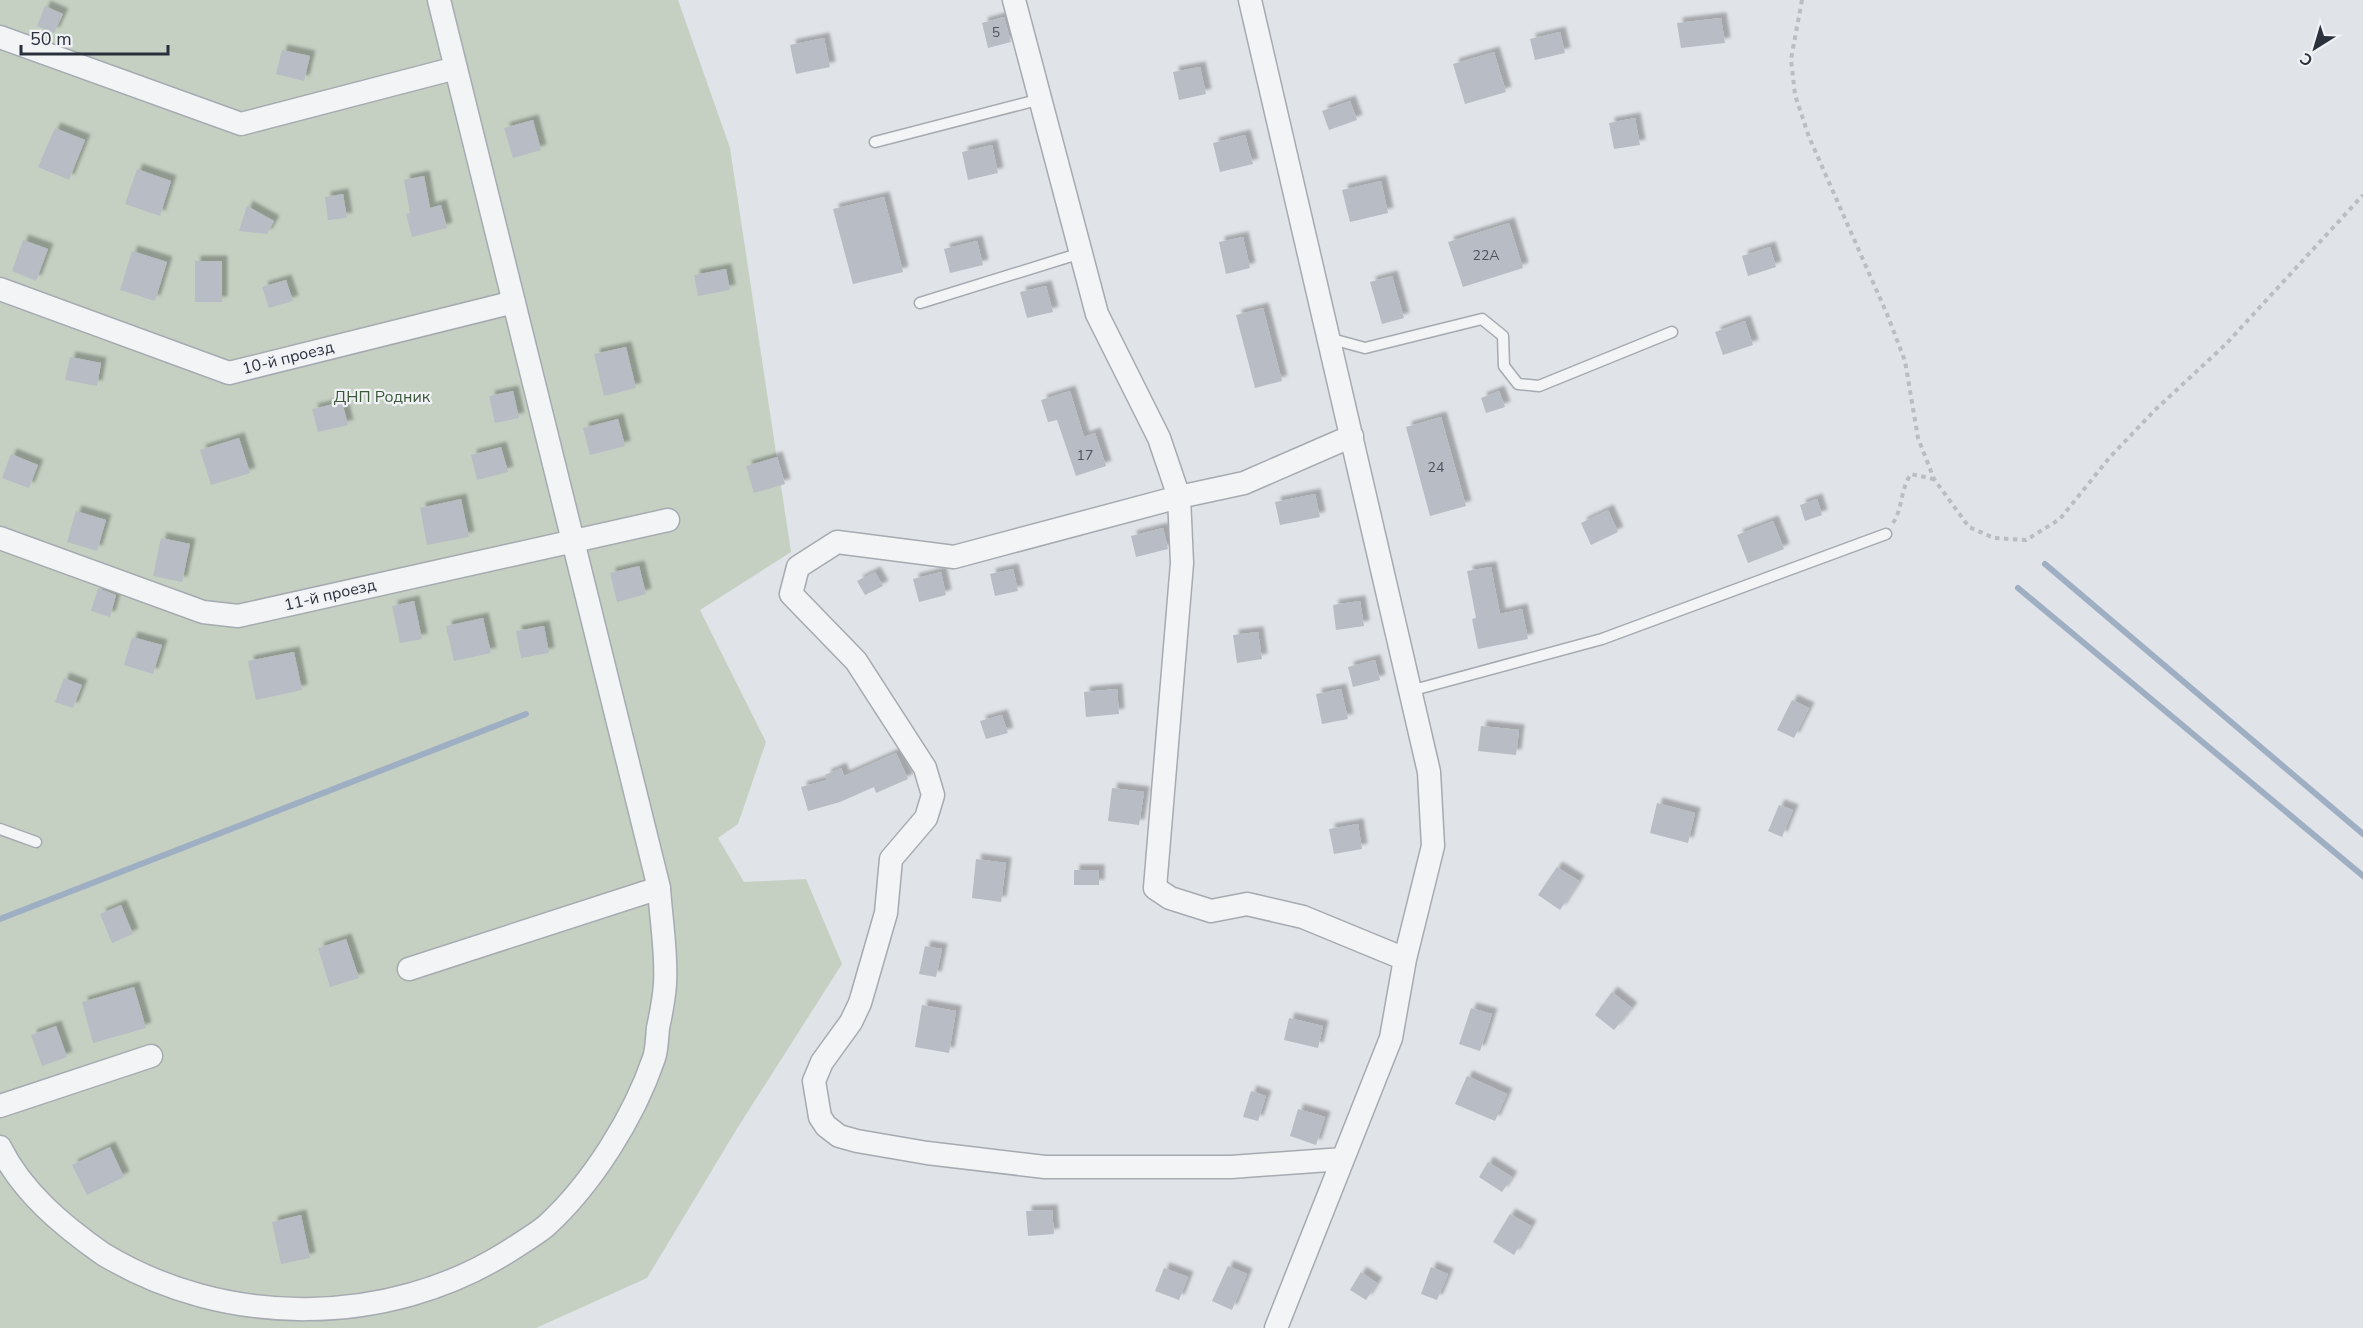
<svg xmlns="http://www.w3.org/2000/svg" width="2363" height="1328" font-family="'Nunito Sans',sans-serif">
	<defs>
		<filter id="shadow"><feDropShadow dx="5.5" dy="-5.5" stdDeviation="1.5" flood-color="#0004"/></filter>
	</defs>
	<rect width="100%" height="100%" fill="#e0e3e7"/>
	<path fill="#c5d0c2" d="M0,0h678l52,148 61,404 -91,58 66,132 -28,82 -20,14 26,44 62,-3 36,85 -104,163 -91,151 -111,50h-536z"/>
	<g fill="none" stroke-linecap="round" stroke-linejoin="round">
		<path stroke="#9fafc3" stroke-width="6" d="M2045,564l318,270
			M2018,588l345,288
			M0,919l526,-205"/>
	</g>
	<path fill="#b8bcc4" filter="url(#shadow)" d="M45,6l18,8 -9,19 -17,-7z
		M1004,17l7,25 -23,6 -6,-25z
		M1721,18l4,25 -44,5 -4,-25z
		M1560,32l5,21 -30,7 -5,-21z
		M824,38l6,29 -34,7 -6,-29z
		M282,50l28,6 -6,25 -28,-7z
		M1494,52l12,40 -41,12 -12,-40z
		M1200,67l6,27 -27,6 -6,-28z
		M1350,101l7,19 -28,10 -7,-19z
		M1635,118l5,27 -26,4 -5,-26z
		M533,120l8,30 -28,8 -9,-30z
		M55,128l30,12 -16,40 -31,-13z
		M1245,135l8,29 -33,8 -7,-29z
		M992,145l6,28 -30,7 -6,-28z
		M137,169l34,12 -11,35 -35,-12z
		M424,176l6,32 11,-3 6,23 -35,9 -6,-23 4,-1 -6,-33z
		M1381,181l7,32 -38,9 -8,-32z
		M343,194l4,24 -19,2 -3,-23z
		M884,197l19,75 -50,12 -20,-75z
		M247,206l27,15 -7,13 -28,-3z
		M1509,223l14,45 -60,19 -15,-45z
		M1243,237l7,31 -24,6 -7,-32z
		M23,240l25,9 -12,32 -24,-10z
		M977,241l6,24 -33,8 -6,-24z
		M1770,247l6,20 -28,9 -6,-20z
		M132,251l35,11 -12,39 -35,-11z
		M195,261h27v41h-27z
		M726,269l4,21 -32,6 -4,-21z
		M1392,276l12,42 -22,6 -12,-42z
		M286,280l7,21 -24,7 -7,-21z
		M1046,286l7,26 -26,6 -7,-26z
		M1263,308l19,73 -27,7 -19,-73z
		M1745,321l8,24 -30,10 -8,-23z
		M626,347l10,41 -32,8 -10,-42z
		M70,357l31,6 -4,23 -32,-6z
		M513,391l6,27 -24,5 -6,-27z
		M1070,391l14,46 11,-4 11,33 -30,10 -19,-56 -9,2 -7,-22z
		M1499,391l6,16 -19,6 -5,-15z
		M342,402l6,23 -30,7 -6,-23z
		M1441,417l25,89 -36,10 -24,-89z
		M618,419l7,27 -35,9 -7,-27z
		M239,438l11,35 -39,12 -11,-35z
		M501,447l7,25 -31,8 -6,-25z
		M11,454l27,11 -9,23 -27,-10z
		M777,457l8,27 -31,9 -8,-27z
		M1315,494l5,23 -40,8 -5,-23z
		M461,499l8,38 -42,8 -7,-37z
		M1817,499l5,16 -17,6 -5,-16z
		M1608,510l10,22 -27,13 -10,-22z
		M76,511l30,9 -9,31 -30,-9z
		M1773,521l11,28 -36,14 -11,-28z
		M1163,528l5,21 -32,8 -5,-21z
		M161,538l29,6 -8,38 -29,-6z
		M639,566l7,28 -29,8 -7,-29z
		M1491,567l9,47 22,-5 6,30 -50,10 -6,-30 4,-1 -9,-47z
		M1013,569l5,22 -23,5 -5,-22z
		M875,572l8,14 -18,9 -8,-14z
		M941,572l5,23 -27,7 -6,-23z
		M98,588l18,7 -6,22 -19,-6z
		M414,601l8,38 -22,4 -8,-37z
		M1360,601l4,25 -28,4 -3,-25z
		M483,618l8,35 -37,8 -8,-35z
		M544,626l5,27 -28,5 -5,-27z
		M1258,632l4,27 -25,4 -4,-28z
		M132,637l30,8 -9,29 -29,-9z
		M294,652l8,38 -46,10 -8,-39z
		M1375,660l5,20 -27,7 -5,-20z
		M64,678l18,7 -9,23 -18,-6z
		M1117,689l2,25 -33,3 -2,-25z
		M1341,689l7,30 -26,5 -6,-30z
		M1792,700l17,8 -15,30 -17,-8z
		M1002,715l6,18 -22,6 -6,-18z
		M1481,726l38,4 -3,25 -38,-4z
		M896,753l12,26 -32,14 -2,-6 -34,15 -32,9 -7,-24 26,-7 -2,-5 16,-7 3,8z
		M1112,788l32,4 -5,33 -31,-4z
		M1657,803l38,10 -7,30 -38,-10z
		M1779,805l14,5 -11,27 -14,-6z
		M1358,824l4,25 -28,5 -5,-25z
		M976,859l30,4 -5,39 -29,-4z
		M1557,867l22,14 -19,29 -22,-15z
		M1074,870h25v15h-25z
		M121,905l12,29 -21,9 -12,-29z
		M346,939l13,39 -29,9 -12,-39z
		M925,946l17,3 -6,28 -17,-3z
		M134,987l12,41 -53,15 -11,-41z
		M1612,992l20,16 -18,22 -19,-15z
		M922,1005l34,6 -7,42 -34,-6z
		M1471,1008l21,6 -12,37 -21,-7z
		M1289,1018l34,8 -5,22 -34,-8z
		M56,1026l11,31 -25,9 -11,-31z
		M1467,1076l40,18 -12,27 -40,-17z
		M1251,1091l15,5 -8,25 -15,-4z
		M1298,1109l27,8 -9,28 -26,-9z
		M110,1147l14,30 -37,18 -15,-30z
		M1488,1162l24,15 -10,15 -23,-15z
		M1052,1210l2,24 -26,2 -2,-25z
		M1510,1214l21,12 -17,29 -21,-13z
		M301,1215l9,43 -29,6 -9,-42z
		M1228,1266l19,8 -15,36 -20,-9z
		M1431,1267l17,7 -11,26 -16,-6z
		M1164,1268l24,9 -9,23 -24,-9z
		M1361,1272l16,11 -11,17 -16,-10z"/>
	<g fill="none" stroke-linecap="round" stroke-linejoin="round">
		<defs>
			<path id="lane" d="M875,142l166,-43
				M920,303l161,-50
				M1328,338l37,10 117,-29 21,17 1,30 14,18 21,2 133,-54
				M1410,691l192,-52 284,-105
				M0,829l36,13"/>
			<path id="street" d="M1014,0l83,314 62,124 20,59 3,66 -27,325 15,10 41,13 36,-7 56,13 102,42
				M1250,0l179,772 4,74 -28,113 -14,79 -115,290
				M0,37l241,87 215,-56
				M0,289l229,84 285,-71
				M0,538l203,74 35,4 430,-96
				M409,969l250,-81
				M0,1106l151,-50
				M0,1147c22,45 63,79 103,107 122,74 284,74 406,-3 12,-8 26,-16 37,-25 46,-42 88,-109 108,-168 3,-9 3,-20 4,-30 3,-14 6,-30 7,-44 2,-31 -4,-64 -6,-96l-220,-888
				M1343,1159l-112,8h-186l-118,-14 -70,-12 -18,-5 -13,-10 -6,-9 -6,-36 8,-19 29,-40 9,-19 26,-90 5,-54 35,-41 7,-23 -8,-27 -69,-107 -65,-67 7,-27 39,-25 117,15 225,-60 65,-14 108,-47"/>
		</defs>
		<use href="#lane" stroke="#a6aab1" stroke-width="13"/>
		<use href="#street" stroke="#a6aab1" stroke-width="25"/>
		<path stroke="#babdc2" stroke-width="4" stroke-dasharray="4.5 4.5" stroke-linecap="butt" d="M1802,0l-11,59 4,36 14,42 78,177 18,47 13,77 16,41 35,48 25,11 32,2 34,-21 50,-62 45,-47 71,-66 137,-149
			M1893,523c10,-15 7,-33 18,-49l22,5"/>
		<use href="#lane" stroke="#f2f4f6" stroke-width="10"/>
		<use href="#street" stroke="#f2f4f6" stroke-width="22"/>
	</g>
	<g text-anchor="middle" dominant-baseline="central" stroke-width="4.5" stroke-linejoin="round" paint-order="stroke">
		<g font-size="14" fill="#4e535f">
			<text x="996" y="32">5</text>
			<text x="1486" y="255">22А</text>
			<text x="1085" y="455">17</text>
			<text x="1436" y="467">24</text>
		</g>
		<g font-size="16" fill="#2b303d" stroke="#f0f2f5">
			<text transform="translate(288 358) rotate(-14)">10-й проезд</text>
			<text transform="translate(330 595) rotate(-13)">11-й проезд</text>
		</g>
		<g font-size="16" fill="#3d573a" stroke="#f0f2f5">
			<text x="382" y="397">ДНП Родник</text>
		</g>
	</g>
	<g transform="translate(2315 48) rotate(217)" stroke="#f0f2f5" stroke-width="4.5" paint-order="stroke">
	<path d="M0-4.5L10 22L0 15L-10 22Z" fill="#2b303d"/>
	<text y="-9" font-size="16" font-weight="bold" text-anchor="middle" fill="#2b303d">С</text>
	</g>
	<path d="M21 45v9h147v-9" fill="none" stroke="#2b303d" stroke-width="3"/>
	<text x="30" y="45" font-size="18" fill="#2b303d" stroke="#f0f2f5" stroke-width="4.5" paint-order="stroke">50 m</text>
</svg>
